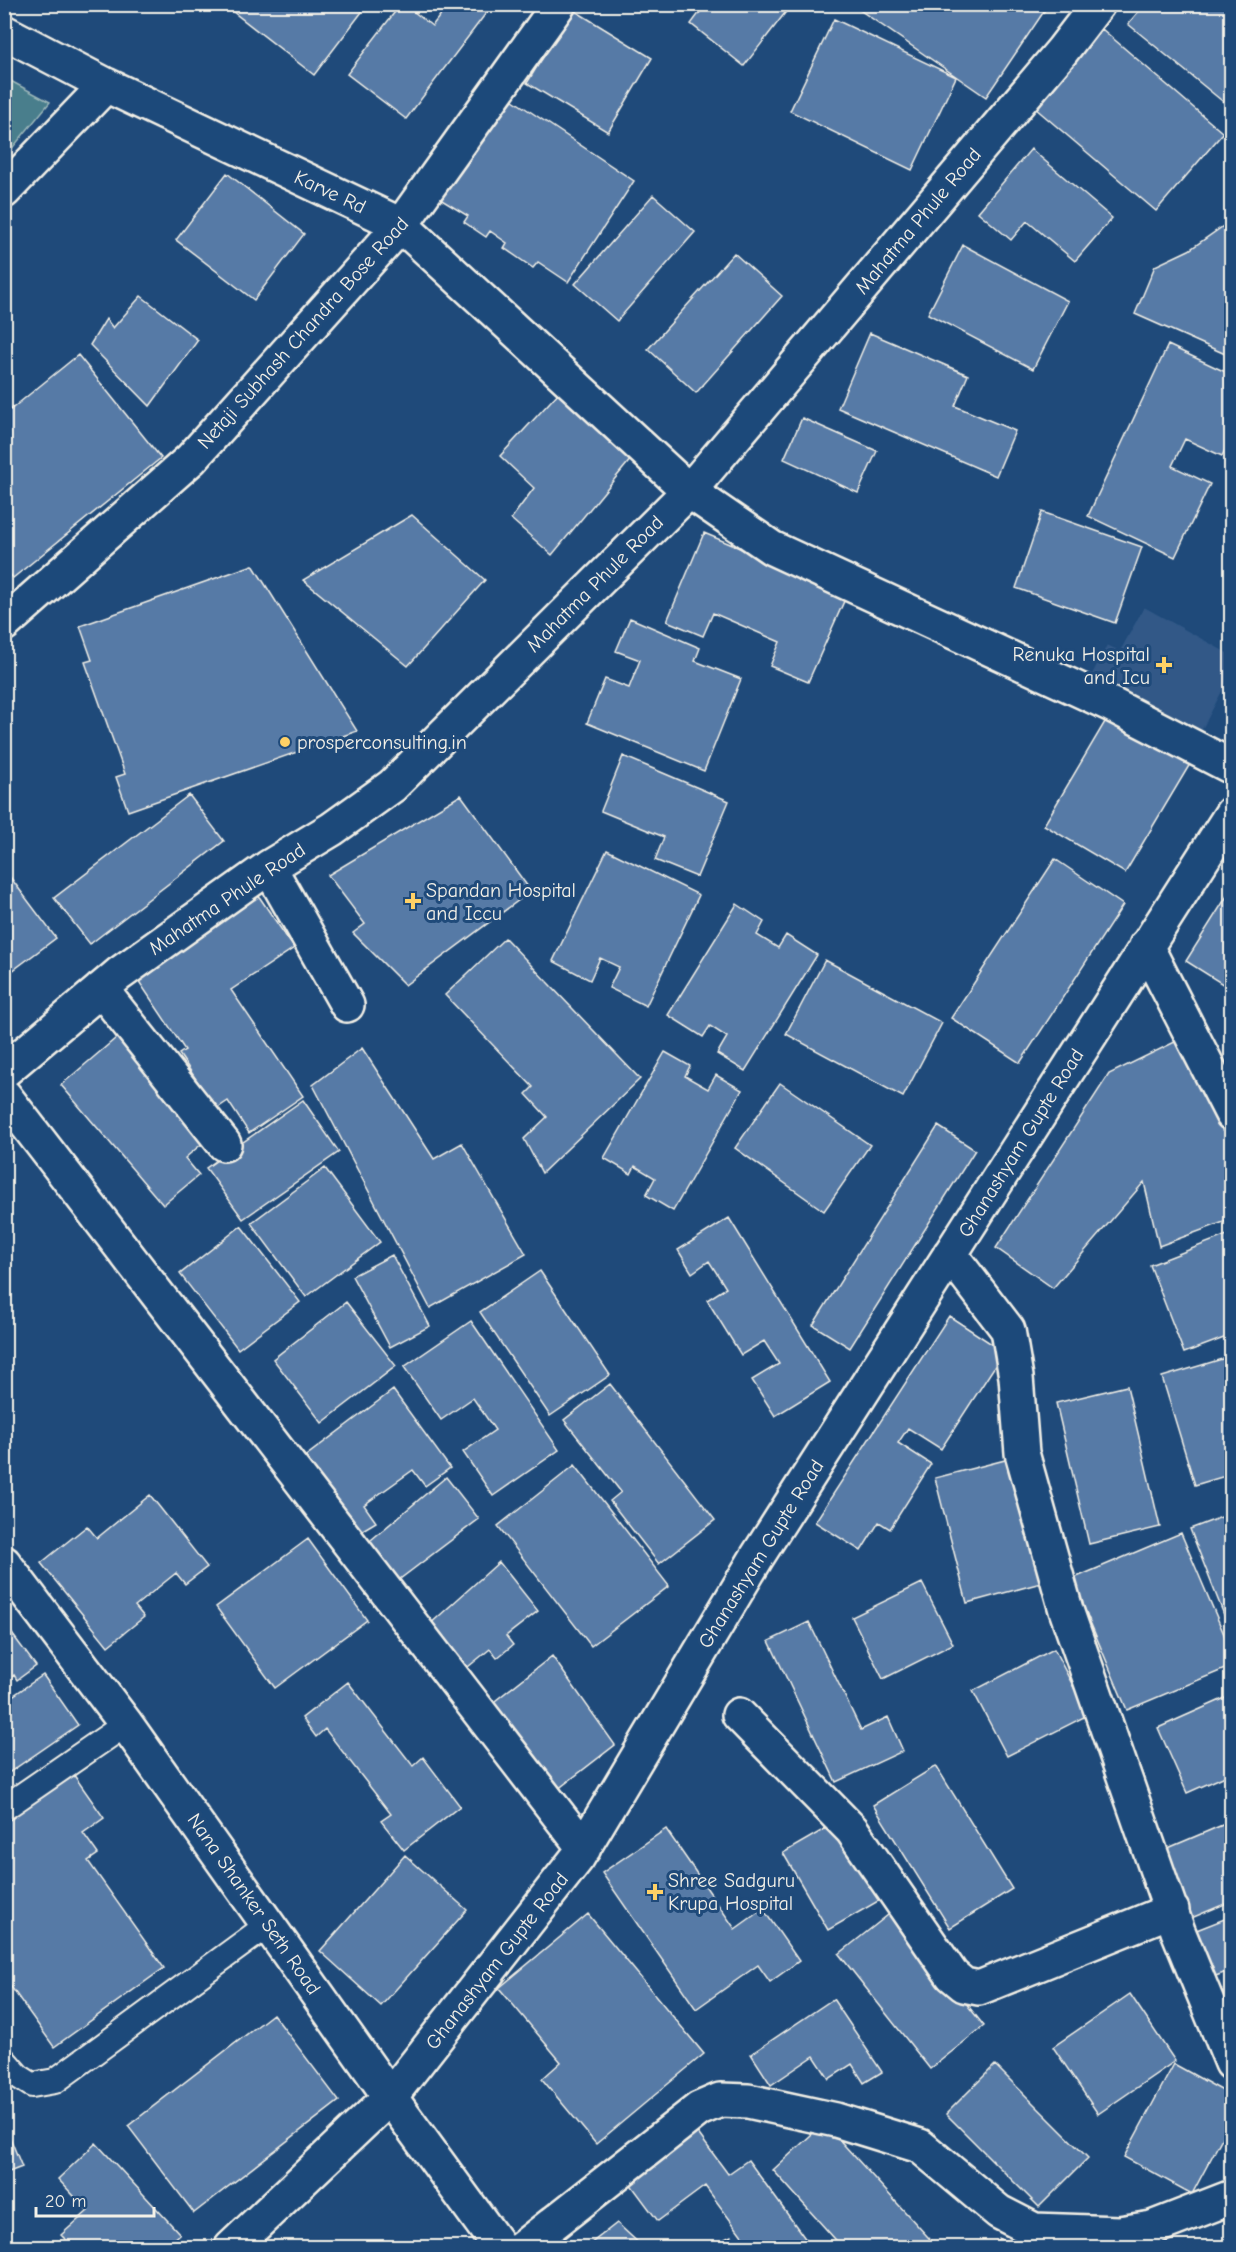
<svg xmlns="http://www.w3.org/2000/svg" width="1236" height="2252" font-family="'Comic Neue',sans-serif">
	<rect width="100%" height="100%" fill="#1f4a7a"/>
	<filter id="ink" filterUnits="userSpaceOnUse"><feTurbulence type="fractalNoise" baseFrequency=".0167" numOctaves="2"/><feDisplacementMap in="SourceGraphic" scale="12" xChannelSelector="R" yChannelSelector="G"/><feConvolveMatrix kernelMatrix="1 2 1 2 8 2 1 2 1" color-interpolation-filters="sRGB"/></filter>
	<g filter="url(#ink)">
		<path fill="#305887" d="M1144,607l87,48v19l-34,65 -108,-59 18,-35 13,6z"/>
		<path fill="#487e8c" stroke="#9eb8ba" stroke-width="1.5" d="M5,78l45,24 -45,55z"/>
		<path fill="#577aa6" stroke="#f4f1e8" stroke-width="1.5" d="M223,4h145l-54,71z
			M401,4h3l28,22 17,-22h44l-87,115 -59,-45z
			M706,4h86l-48,62 -53,-42z
			M851,4h198l-63,93z
			M1145,4h87v105l-104,-85z
			M572,9l80,49 -44,74 -81,-49z
			M834,19l122,58 -44,93 -122,-59z
			M1102,29l121,104 -67,78 -121,-103z
			M507,96l127,85 -66,101 -30,-20 -5,6 -29,-20 3,-5 -17,-12 -4,6 -22,-15 4,-6 -28,-17z
			M1031,149l81,69 -37,43 -48,-40 -16,19 -33,-28z
			M227,173l77,61 -50,66 -78,-60z
			M653,195l42,37 -78,89 -42,-37z
			M1232,220v137l-97,-43 20,-48 34,-16z
			M963,245l105,56 -35,68 -105,-55z
			M734,253l48,43 -86,97 -48,-44z
			M141,296l57,44 -48,66 -60,-61 16,-26 7,9z
			M870,333l98,42 -13,31 60,25 -19,45 -158,-68z
			M1168,345l64,30v61l-10,20 -37,-17 -13,27 38,18 -35,73 -87,-41z
			M78,355l83,103 -148,120 -9,-11v-152z
			M562,389l74,64 -84,102 -41,-36 23,-31 -34,-32z
			M802,418l75,33 -19,42 -74,-34z
			M1042,512l100,35 -27,76 -99,-35z
			M412,515l73,65 -77,86 -105,-86z
			M704,533l45,19 2,-7 94,54 -37,83 -38,-16 10,-24 -67,-29 -10,23 -36,-15z
			M253,565l104,166 -229,80 -12,-34 9,-3 -40,-112 7,-2 -12,-34z
			M630,618l70,30 -5,13 46,18 -37,92 -117,-48 18,-44 24,9 11,-28 -24,-9z
			M1112,710l81,49 -68,114 -81,-48z
			M623,756l106,45 -32,76 -42,-17 9,-23 -63,-26z
			M189,795l35,46 -134,103 -36,-46z
			M461,795l70,96 -126,94 -52,-52 12,-9 -37,-49z
			M607,850l92,45 -53,111 -37,-18 10,-21 -19,-9 -10,22 -37,-19z
			M1055,859l68,46 -103,158 -69,-45z
			M4,869l52,69 -52,39z
			M1232,888v102l-46,-29z
			M258,895l36,53 -63,42 72,106 -54,37 -21,-32 -12,8 -37,-55 6,-4 -49,-73z
			M737,904l27,18 -7,13 21,13 8,-13 31,20 -72,116 -28,-17 10,-17 -17,-11 -7,11 -35,-22z
			M505,938l135,141 -98,94 -18,-34 23,-22 -21,-23 7,-7 -88,-92z
			M825,960l117,63 -39,74 -117,-63z
			M122,1033l88,104 -25,21 14,17 -36,30 -102,-120z
			M1187,1036l45,108v75l-73,27 -15,-64 -91,106 -57,-40 113,-174z
			M362,1048l72,111 28,-16 64,111 -96,54 -117,-223z
			M665,1052l25,14 -5,10 23,13 8,-14 26,15 -69,121 -27,-16 9,-17 -20,-12 -4,8 -27,-16z
			M780,1083l90,62 -46,66 -89,-63z
			M303,1100l36,52 -96,67 -37,-51z
			M938,1126l37,24 -125,198 -37,-23z
			M325,1168l55,74 -74,55 -55,-74z
			M729,1218l101,164 -55,34 -23,-36 27,-16 -15,-23 -23,14 -34,-55 19,-12 -17,-27 -17,12 -14,-23z
			M241,1226l59,76 -62,47 -58,-75z
			M1232,1233v102l-48,18 -34,-88z
			M392,1255l38,71 -40,21 -38,-71z
			M540,1271l70,104 -60,41 -70,-104z
			M346,1302l50,64 -74,57 -49,-64z
			M949,1316l55,36 -63,97 -33,-21 -10,15 33,21 -41,65 -11,-7 -18,29 -46,-29z
			M471,1321l88,129 -66,46 -30,-44 32,-22 -22,-32 -32,22 -37,-53z
			M1232,1356v118l-37,11 -33,-108z
			M610,1384l105,136 -56,44 -49,-63 11,-9 -57,-72z
			M1127,1386l33,141 -71,17 -33,-141z
			M393,1390l57,78 -25,18 -12,-16 -49,35 12,17 -20,12 -54,-75z
			M1009,1459l32,124 -74,20 -32,-125z
			M575,1465l94,121 -78,60 -93,-120z
			M446,1477l33,42 -83,63 -31,-37z
			M150,1495l57,72 -22,17 -9,-11 -41,33 9,11 -36,29 -67,-83 46,-37 10,12z
			M1232,1513v122l-42,-106z
			M1181,1533l51,120v13l-105,44 -55,-131z
			M308,1539l59,81 -92,68 -59,-81z
			M499,1562l39,49 -32,25 7,9 -16,13 -7,-9 -27,22 -34,-46z
			M922,1583l31,61 -70,35 -31,-62z
			M809,1622l52,108 27,-13 15,34 -67,31 -67,-141z
			M4,1623l32,43 -19,14 -3,-5 -8,7z
			M1054,1649l34,66 -81,41 -34,-65z
			M552,1656l63,89 -62,48 -67,-85z
			M43,1675l35,50 -74,51v-74z
			M348,1682l65,84 10,-9 37,49 -56,44 -23,-29 10,-7 -66,-85 -9,8 -14,-19z
			M1232,1695v78l-45,20 -29,-65z
			M936,1766l76,123 -62,39 -77,-123z
			M71,1771l33,47 -21,15 15,21 -10,7 76,107 -110,79 -50,-70v-159z
			M1232,1821v80l-43,18 -28,-68z
			M835,1823l45,77 -52,30 -45,-77z
			M666,1829l69,100 28,-20 36,52 -29,21 -12,-17 -62,44 -94,-136z
			M405,1855l62,55 -86,96 -61,-55z
			M893,1911l91,115 -54,43 -91,-115z
			M588,1914l116,140 -108,90 -54,-65 19,-17 -62,-74z
			M1232,1916v54l-19,7 -19,-46z
			M1130,1994l45,67 -77,53 -45,-67z
			M833,1999l49,73 -18,11 -12,-19 -23,15 -15,-23 -43,29 -20,-31z
			M273,2014l66,87 -145,112 -66,-87z
			M1174,2064l58,32v23l-40,75 -68,-37z
			M995,2065l93,93 -49,49 -93,-93z
			M4,2123l18,44 -18,7z
			M824,2123l114,125h-95l-70,-78z
			M697,2132l31,42 20,-14 64,88h-61l-46,-62 -47,35 -29,-39z
			M96,2143l84,91 -15,14h-99l4,-4 -9,-9 27,-24 -30,-32z
			M617,2223l27,25h-59z
			M731,2236l9,12h-34z
			M999,2238l13,10h-20z"/>
		<g fill="none" stroke-linecap="round" stroke-linejoin="round">
			<defs>
				<path id="service" d="M4,1808l122,-84
					M4,2060l14,16 14,9 23,-4 213,-156"/>
				<path id="minor" d="M4,32l102,53 295,140 288,266 83,57 340,157 120,62
					M4,191l102,-106
					M269,867l78,138
					M1146,946l86,168
					M101,989l123,155
					M4,1071l115,-97 150,-107 63,-38 60,-43 297,-295 373,-440 36,-47
					M4,1095l580,753
					M950,1254l58,76 8,47 6,76 44,157 112,321 54,132
					M739,1715l113,115 100,145 12,10 15,3 193,-78
					M231,2248l159,-151 188,-240 179,-300 475,-744
					M522,2248l177,-139 21,-9 28,1 88,19 84,26 79,66 35,18 85,3 33,-5 80,-31"/>
				<path id="tertiary" d="M4,624l187,-165 210,-234 158,-221
					M4,1563l122,161 264,373 110,151"/>
			</defs>
			<use href="#service" stroke="#f4f1e8" stroke-width="28"/>
			<use href="#minor" stroke="#f4f1e8" stroke-width="38"/>
			<use href="#tertiary" stroke="#f4f1e8" stroke-width="38"/>
			<use href="#service" stroke="#1f4a7a" stroke-width="24"/>
			<use href="#minor" stroke="#1f4a7a" stroke-width="33"/>
			<use href="#tertiary" stroke="#1f4a7a" stroke-width="33"/>
		</g>
	</g>
	<g fill="#ffd166" stroke="#1f4a7a" stroke-width="2">
		<path d="M1161 656h6v6h6v6h-6v6h-6v-6h-6v-6h6z"/>
		<circle cx="285" cy="742" r="6"/>
		<path d="M410 892h6v6h6v6h-6v6h-6v-6h-6v-6h6z"/>
		<path d="M652 1883h6v6h6v6h-6v6h-6v-6h-6v-6h6z"/>
	</g>
	<g text-anchor="middle" dominant-baseline="central" stroke-width="6" stroke-linejoin="round" paint-order="stroke">
		<g font-size="20" fill="#f4f1e8" stroke="#1f4a7a">
			<text transform="translate(330 192) rotate(25)">Karve Rd</text>
			<text transform="translate(918 221) rotate(-50)">Mahatma Phule Road</text>
			<text transform="translate(303 333) rotate(-48)">Netaji Subhash Chandra Bose Road</text>
			<text transform="translate(595 584) rotate(-45)">Mahatma Phule Road</text>
			<text transform="translate(227 899) rotate(-34)">Mahatma Phule Road</text>
			<text transform="translate(1021 1143) rotate(-58)">Ghanashyam Gupte Road</text>
			<text transform="translate(761 1554) rotate(-58)">Ghanashyam Gupte Road</text>
			<text transform="translate(254 1904) rotate(55)">Nana Shanker Seth Road</text>
			<text transform="translate(497 1961) rotate(-52)">Ghanashyam Gupte Road</text>
		</g>
		<g font-size="20" fill="#f4f1e8" stroke="#1f4a7a" text-anchor="start">
			<text x="1150" y="654" text-anchor="end">Renuka Hospital<tspan x="1150" dy="23">and Icu</tspan></text>
			<text x="297" y="742">prosperconsulting.in</text>
			<text x="426" y="890">Spandan Hospital<tspan x="426" dy="23">and Iccu</tspan></text>
			<text x="668" y="1880">Shree Sadguru<tspan x="668" dy="23">Krupa Hospital</tspan></text>
		</g>
	</g>
	<rect width="1236" height="2252" fill="none" stroke="#1f4a7a" stroke-width="24"/>
	<rect x="12" y="12" width="1212" height="2228" fill="none" stroke="#f4f1e8" stroke-width="2" filter="url(#ink)"/>
	<path d="M36 2207v9h118v-9" fill="none" stroke="#f4f1e8" stroke-width="3"/>
	<text x="45" y="2207" font-size="18" fill="#f4f1e8" stroke="#1f4a7a" stroke-width="4.5" paint-order="stroke">20 m</text>
</svg>
